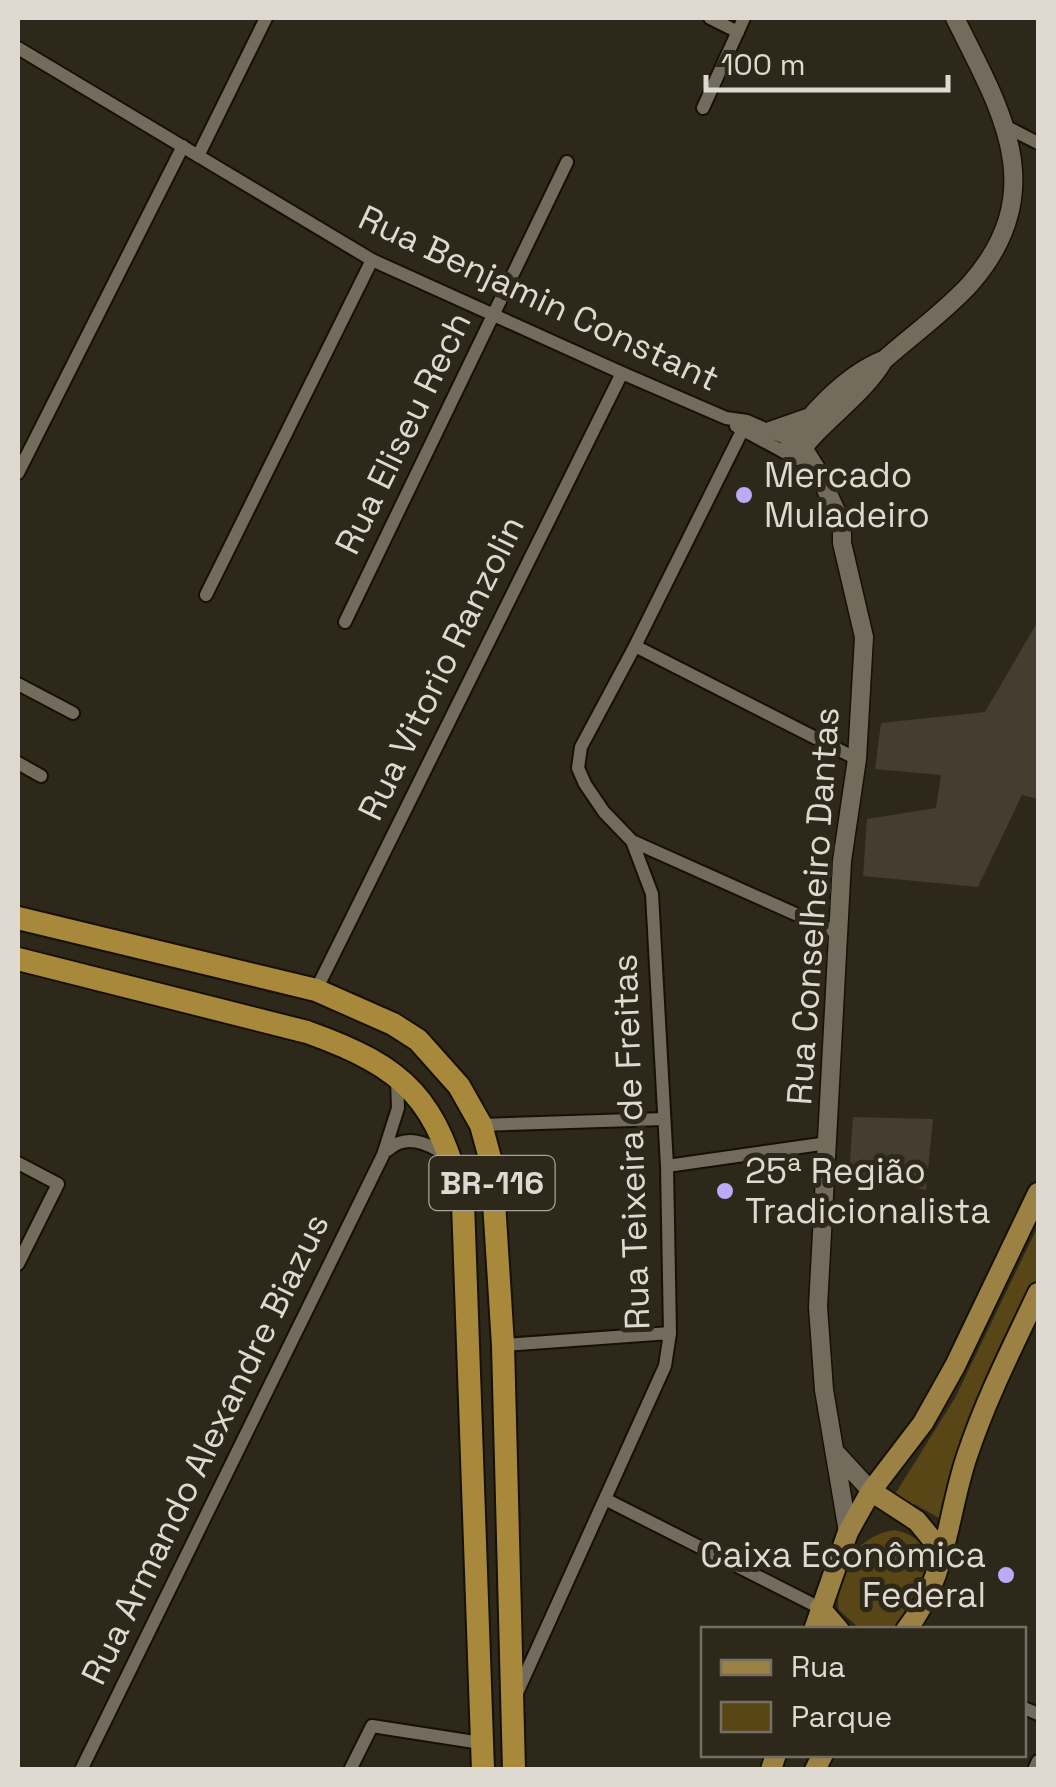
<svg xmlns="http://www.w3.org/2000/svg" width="1056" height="1787" font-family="'Space Grotesk',sans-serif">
	<rect width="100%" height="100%" fill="#2e281a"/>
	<path fill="#594617" d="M1038,1226v52l-60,126 -37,115 -25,-14 -24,-6 63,-101z
		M894,1530c47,10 34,44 18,75 -5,9 -9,21 -19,24 -9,3 -24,0 -33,0l-21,-19c-7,-38 18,-74 55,-80z"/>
	<path fill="#453e30" d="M1038,621v178l-16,-4 -44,92 -115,-11 4,-57 69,-11 5,-33 -66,-6 6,-46 104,-11z
		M853,1117l80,2 -7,71 -77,-13z"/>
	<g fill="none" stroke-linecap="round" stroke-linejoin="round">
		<defs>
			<path id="minor" d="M710,18l28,14
				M18,48l354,212 250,113 104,45 21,3 45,20
				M703,108l41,-90
				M1007,127l31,16
				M198,156l68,-138
				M736,426l50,27
				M18,473l165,-327
				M206,595l166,-335
				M345,622l222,-460
				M635,646l222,113
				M18,684l55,29
				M18,763l23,13
				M632,841l206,92
				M316,990l306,-617
				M481,1125l183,-6
				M388,1150c18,-17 39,-7 58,5
				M18,1163l40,21 -40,80
				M667,1166l161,-23
				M503,1345l167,-12
				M605,1499l215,109
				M517,1693l148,-327 5,-33 -3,-167 -15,-272 -20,-53 -28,-29 -19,-28 -7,-16 3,-21 54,-101 112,-225
				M1024,1708l14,6
				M81,1770l302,-615 15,-47 -1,-29
				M350,1770l22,-44 109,17
				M1034,1770l4,-9"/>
			<path id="tertiary" d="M770,431l40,-14
				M792,441l11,7 14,22 25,54v19l22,94 -7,122 -15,102 -24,446 6,83 24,142
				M787,450c20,-35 59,-75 96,-90
				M797,456c25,-36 65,-59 87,-96 28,-25 62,-49 87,-77 81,-93 29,-174 -16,-265
				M837,1454l34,37"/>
			<path id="primary" d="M871,1491l46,30 27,33
				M820,1608l19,22
				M814,1630l34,-98 23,-41 52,-68 32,-57 83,-173
				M906,1630c41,-51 41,-115 61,-174 19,-57 46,-110 71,-163
				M771,1770l5,-16
				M815,1770l8,-16"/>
			<path id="trunk" d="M18,918l298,72 77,34 25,16 41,46 22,39 9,33 4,44 9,143 11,425
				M18,959l289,73c101,36 130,68 156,171l20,567"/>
		</defs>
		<use href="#minor" stroke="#161005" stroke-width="16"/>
		<use href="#tertiary" stroke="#161005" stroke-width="21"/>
		<use href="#primary" stroke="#161005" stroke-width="24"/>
		<use href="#trunk" stroke="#161005" stroke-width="26"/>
		<use href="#minor" stroke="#736c5c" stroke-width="12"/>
		<use href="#tertiary" stroke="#736c5c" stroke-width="18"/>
		<use href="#primary" stroke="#9b8244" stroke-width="20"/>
		<use href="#trunk" stroke="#a8893c" stroke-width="22"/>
	</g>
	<g fill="#bda9f5" stroke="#2e281a" stroke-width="4">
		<circle cx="744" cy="495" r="10"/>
		<circle cx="725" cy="1191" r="10"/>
		<circle cx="1006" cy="1575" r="10"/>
	</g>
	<g text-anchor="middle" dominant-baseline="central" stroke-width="10" stroke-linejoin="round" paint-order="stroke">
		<rect fill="#2e281a" stroke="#a9a59a" stroke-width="2.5" x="429.5" y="1156" width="125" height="54" rx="8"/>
		<g font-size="32" font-weight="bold" fill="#dedad1">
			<text x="492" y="1183">BR-116</text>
		</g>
		<g font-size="35" fill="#dedad1" stroke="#2e281a">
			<text transform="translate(539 298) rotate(25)">Rua Benjamin Constant</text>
			<text transform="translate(403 433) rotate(-64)">Rua Eliseu Rech</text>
			<text transform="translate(441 668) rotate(-64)">Rua Vitorio Ranzolin</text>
			<text transform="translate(813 906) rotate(-86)">Rua Conselheiro Dantas</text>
			<text transform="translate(631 1142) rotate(-92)">Rua Teixeira de Freitas</text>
			<text transform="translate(205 1449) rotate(-64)">Rua Armando Alexandre Biazus</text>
		</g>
		<g font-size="35" fill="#dedad1" stroke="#2e281a" text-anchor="start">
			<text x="764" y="475">Mercado<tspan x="764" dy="40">Muladeiro</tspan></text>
			<text x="745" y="1171">25ª Região<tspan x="745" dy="40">Tradicionalista</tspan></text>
			<text x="986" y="1555" text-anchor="end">Caixa Econômica<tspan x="986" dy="40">Federal</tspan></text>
		</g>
	</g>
	<rect width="1056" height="1787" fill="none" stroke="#dedad1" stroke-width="40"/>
	<rect x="701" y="1627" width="325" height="130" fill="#2e281a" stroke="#746f63" stroke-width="2.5"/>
	<rect x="721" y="1660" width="50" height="15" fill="#9b8244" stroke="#746f63" stroke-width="2.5"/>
	<text x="791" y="1677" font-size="30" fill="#dedad1">Rua</text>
	<rect x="721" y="1702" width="50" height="30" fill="#594617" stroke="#746f63" stroke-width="2.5"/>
	<text x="791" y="1727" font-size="30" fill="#dedad1">Parque</text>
	<path d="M706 75v15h242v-15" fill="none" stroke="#dedad1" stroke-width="5"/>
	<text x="721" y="75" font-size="30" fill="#dedad1" stroke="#2e281a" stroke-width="8" paint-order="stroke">100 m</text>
</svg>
